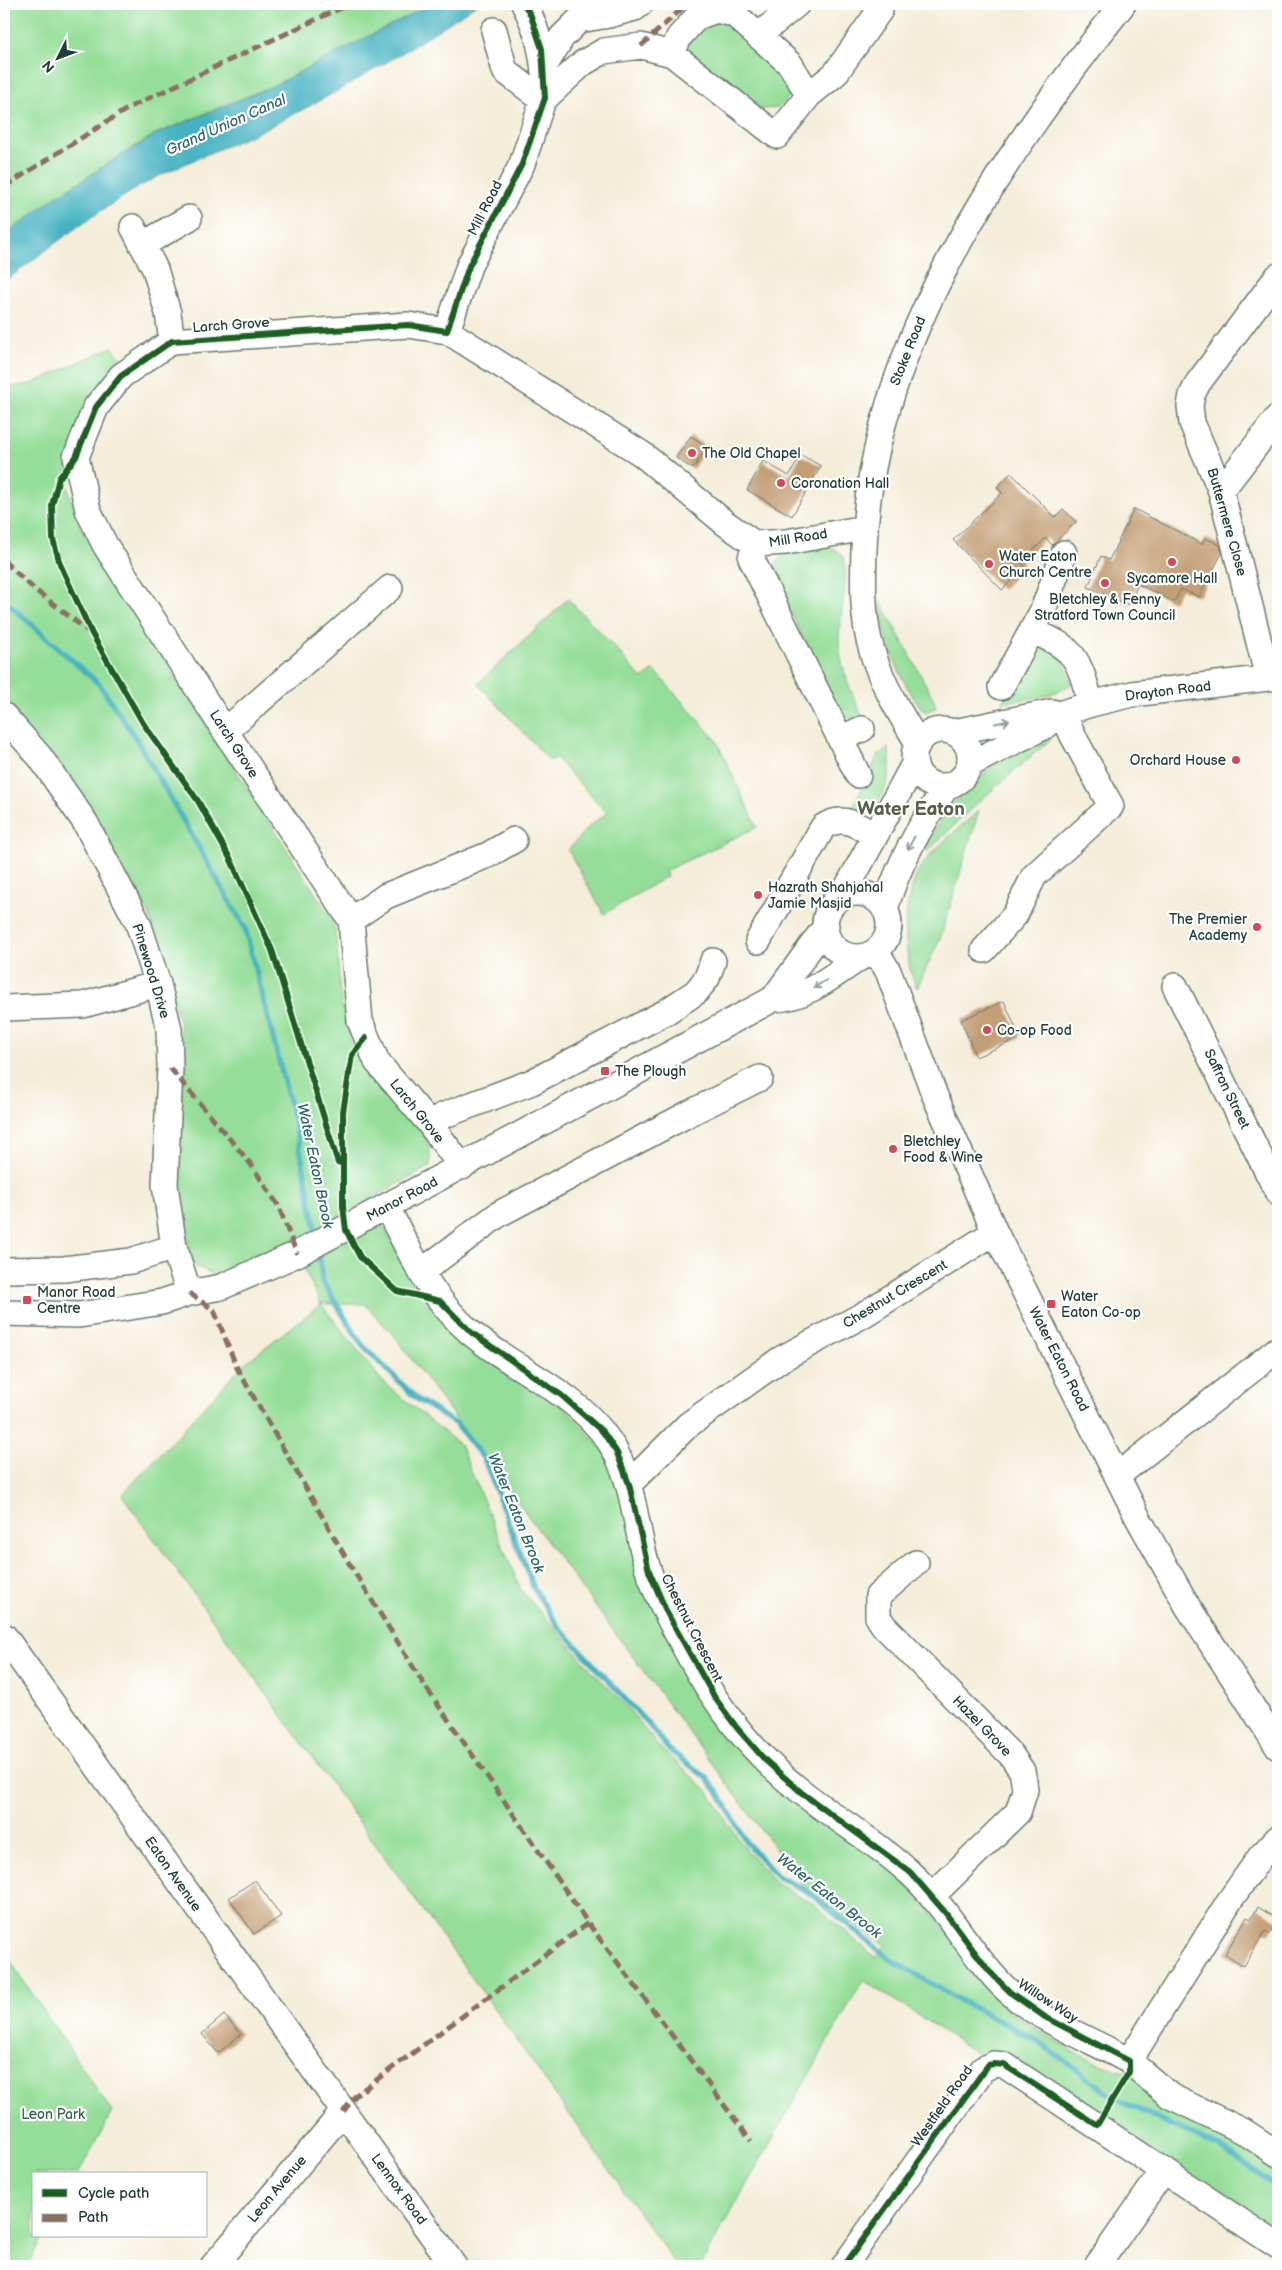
<svg xmlns="http://www.w3.org/2000/svg" width="1282" height="2270" font-family="'Balsamiq Sans',sans-serif">
	<rect width="100%" height="100%" fill="#fff"/>
	<filter id="ink" filterUnits="userSpaceOnUse"><feTurbulence type="fractalNoise" baseFrequency=".02" numOctaves="2"/><feDisplacementMap in="SourceGraphic" scale="10" xChannelSelector="R" yChannelSelector="G"/><feConvolveMatrix kernelMatrix="1 2 1 2 8 2 1 2 1" color-interpolation-filters="sRGB"/></filter>
	<filter id="wash" filterUnits="userSpaceOnUse"><feTurbulence type="fractalNoise" baseFrequency=".0096" numOctaves="4" result="noise"/><feDisplacementMap in="SourceGraphic" scale="20" xChannelSelector="R" yChannelSelector="G"/><feGaussianBlur stdDeviation="1.12" result="paint"/><feColorMatrix in="noise" values="0 0 0 0 0 0 0 0 0 0 0 0 0 0 0 0 0 1.4 0 .05"/><feComposite in="paint" operator="in"/></filter>
	<g filter="url(#wash)">
		<rect width="100%" height="100%" fill="#f4edd9"/>
		<path fill="#95de99" stroke="#5a8e66" fill-rule="evenodd" d="M4,4h427l-156,81 -120,49 -100,63 -51,39z
			M731,20l49,50 11,25 -13,13 -17,1 -76,-60 19,-27z
			M112,347l10,13 -39,47 -16,79 13,42 251,390c7,21 7,42 8,64 2,33 11,66 31,93 21,28 66,52 60,92l-62,33 38,67 163,145 38,43 85,222 207,199 108,124 -4,8c37,22 90,61 133,66l142,89v72l-297,-179 -118,-76 -163,286h-23l-191,-269 -364,-502 123,-132 76,-59 -24,-50 -82,21 -22,-10 -18,-78 5,-162 -31,-112 -50,-84 -95,-121v-320l27,-4zM321,1304h44l30,33 412,554 78,54 -9,13 -62,-54 -39,-22 -35,-40 -32,-51 -50,-45 -32,-40 -35,-36 -70,-80 -61,-145 -77,-63z
			M826,545c5,2 12,5 16,10 10,13 -5,72 -3,89 2,26 13,50 24,74l-6,3 -17,-6 -67,-140c2,-27 32,-26 53,-30z
			M568,599l49,51 25,29 12,-9 62,70 41,87 -92,44 2,5 -63,38 -36,-64 21,-24 18,-13 -52,-56 -5,4 -72,-77z
			M879,602h2l52,96 3,10 -11,4c-24,-25 -42,-77 -46,-110z
			M1039,648l21,5 12,30c-18,15 -47,16 -70,19l29,-52z
			M1047,736l4,3 -76,66 -47,46 -5,-3c34,-58 64,-84 124,-112z
			M888,748c7,22 -4,66 -34,63v-7l25,-50z
			M979,810l-38,126 -24,52c-16,-33 -16,-94 6,-124 11,-16 40,-39 56,-54z
			M4,1952l108,160 -34,62h-44v62h9l-16,30h-23z"/>
		<path fill="#45b2c1" stroke="#32787a" d="M431,4h46c-70,48 -145,93 -223,130 -31,14 -63,26 -93,41 -56,29 -107,69 -157,107v-46l51,-39 101,-63 119,-49z"/>
		<g fill="none" stroke-linecap="round" stroke-linejoin="round">
			<path stroke="#45b2c1" stroke-width="5.5" d="M4,600l95,84 38,56 108,188 51,200 21,108
				M319,1250l3,31 40,64 55,54 39,25 28,35 50,130 24,37 91,99 19,24 39,29 13,17 26,47 32,35 29,14 83,68 69,41 77,40 82,60 101,47 59,40"/>
		</g>
		<g id="blocks">
			<path fill="#c39f76" d="M691,436l16,11 -14,22 -17,-11z
				M801,455l20,11 -29,50 -45,-26 16,-29 26,15z
				M1011,473l44,44 8,-8 13,13 -24,23 -6,-7 -25,24 4,5 -23,23 -49,-50 49,-47 -5,-6z
				M1134,509l68,35 3,-6 15,7 2,8 -23,44 -18,-8 -7,13 -36,-18 -9,21 -41,-18 13,-31 8,4z
				M1004,1001l16,37 -44,19 -15,-37z
				M255,1880l26,36 -27,18 -25,-36z
				M1258,1907l20,13 -8,14 -5,-3 -21,35 -19,-12 22,-37 4,2z
				M224,2015l17,19 -23,19 -16,-19z"/>
		</g>
	</g>
	<g filter="url(#ink)">
		<use href="#blocks" fill-opacity="0" stroke="#6a7b6e" stroke-width="1"/>
		<g fill="none" stroke-linecap="round" stroke-linejoin="round">
			<defs>
				<path id="minor" d="M524,4c12,22 18,44 20,69
					M494,30l11,41 38,29
					M758,36l39,-32
					M544,67l18,-30 17,-17 30,-5 26,-7 5,-4
					M809,95l26,-21 45,-64
					M133,227l22,42 13,44 4,28
					M142,245l47,-27
					M447,331l22,-65 53,-102 21,-64 40,-37 21,-12 37,-5 31,8 105,82 32,-41 -19,-31 -56,-50 -18,-4 -19,7 -18,20 -7,17
					M1221,491l57,-74
					M755,544l-4,14 107,217
					M1032,631c45,18 46,28 59,73
					M1268,678l-47,-187 -29,-68 -2,-17 2,-11 6,-12 80,-107
					M1001,687l42,-77 21,-57
					M4,716l36,41 45,65 53,101 20,61 11,45 1,39 -5,117 9,62 15,46
					M914 758a28 28 0 1 1 56 0a28 28 0 1 1-56 0Z
					M225,731l165,-143
					M954,732l98,-20
					M840,739l22,-10
					M918,743c-18,-29 -36,-59 -46,-92 -10,-31 -9,-69 -8,-102 6,-202 138,-392 259,-545
					M970,764l77,-39 12,-11 32,-10 41,-10 146,-17
					M825 925a32 32 0 1 1 64 0a32 32 0 1 1-64 0Z
					M842,897l72,-133
					M885,909c13,-45 35,-83 61,-122
					M351,920l35,-24 102,-41 26,-15
					M758,941l65,-114c20,-13 33,-2 52,8
					M984,950l31,-35 19,-39 77,-70 -39,-72 -9,-21
					M876,951l12,20 47,125 60,136 143,286 50,89 90,140
					M1175,986l103,207
					M773,999c33,0 61,-24 88,-42
					M4,1008l79,-3 75,-21
					M429,1123l13,-7 90,-34 134,-70 30,-20 11,-14 6,-17
					M462,1167l-33,-44 -52,-61 -17,-41 -9,-101 -126,-189 -120,-186 -17,-35 -12,-53 20,-50 25,-31 51,-35 236,-16 39,6 195,123 83,69 30,21 31,-2 79,-14
					M387,1207c23,46 44,92 84,126 44,37 105,59 138,108 26,38 25,85 39,128 10,31 27,61 43,90 28,51 65,98 112,134 35,28 75,50 108,81 37,34 60,82 97,117 35,32 81,47 121,70
					M4,1270l60,-1 67,-8 43,-14
					M421,1272l78,-58 191,-101 70,-35
					M4,1313l75,2 83,-13 27,-9 32,-6 76,-33 476,-255 53,-73
					M1117,1476l161,-127
					M629,1484l59,-59 93,-66 82,-44 132,-83
					M916,1563l-38,33v21l6,9 127,129 11,16 2,10 1,9 -7,22 -86,84
					M4,1636l450,630
					M1278,1838l-17,18 -31,44 -101,161 41,35 73,35 35,23
					M213,2266l130,-154
					M844,2266l139,-197 11,-5 10,1 274,181
					M1097,2266l67,-96"/>
			</defs>
			<use href="#minor" stroke="#6a7b6e" stroke-width="28"/>
			<use href="#minor" stroke="#fff" stroke-width="25"/>
			<path stroke="#8d6e63" stroke-width="5" stroke-dasharray="10 5" stroke-linecap="butt" d="M641,46l46,-42
				M4,187l126,-80 219,-103
				M4,561l30,28 54,42
				M170,1068l80,95 28,42 19,49
				M189,1293l25,17 23,58 113,197 75,121 163,237 163,218
				M343,2112l13,-17 232,-172"/>
			<defs>
				<path id="cycleway" d="M366,1038l-14,17 -9,57v94l3,24 14,27 37,34 43,10 32,32 89,62 42,37 14,21 12,31 20,87 18,42 48,85 22,30 28,32 37,33 108,79 34,39 45,60 22,22 34,24 84,44v11l-32,53 -93,-60 -10,-1 -6,1 -144,201
					M338,1163l-66,-213 -41,-90 -33,-59 -55,-78 -51,-89 -32,-70 -7,-25 -1,-34 7,-27 17,-21 20,-50 25,-31 51,-35 236,-16 39,6 22,-65 53,-102 23,-66 -3,-49 -11,-33 -7,-12"/>
			</defs>
			<use href="#cycleway" stroke="#fff" stroke-width="9"/>
			<use href="#cycleway" stroke="#1b5e20" stroke-width="6"/>
		</g>
		<defs><path id="oneway-shaft" d="M-6 0H5M1.5-3L5.5 0L1.5 3" fill="none" stroke-width="1.6" stroke-linecap="round" stroke-linejoin="round" transform="scale(1.25)"/></defs>
		<g stroke="#8f9e9a">
			<use href="#oneway-shaft" transform="translate(1002 722) rotate(-11)"/>
			<use href="#oneway-shaft" transform="translate(911 843) rotate(118)"/>
			<use href="#oneway-shaft" transform="translate(820 984) rotate(148)"/>
		</g>
	</g>
	<g fill="#d1495b" stroke="#fff" stroke-width="2">
		<circle cx="692" cy="453" r="5"/>
		<circle cx="781" cy="483" r="5"/>
		<circle cx="1172" cy="562" r="5"/>
		<circle cx="989" cy="564" r="5"/>
		<circle cx="1105" cy="583" r="5"/>
		<circle cx="1236" cy="760" r="5"/>
		<circle cx="758" cy="895" r="5"/>
		<circle cx="1257" cy="927" r="5"/>
		<circle cx="987" cy="1030" r="5"/>
		<rect x="600" y="1066" width="10" height="10" rx="2.5"/>
		<circle cx="893" cy="1149" r="5"/>
		<rect x="22" y="1295" width="10" height="10" rx="2.5"/>
		<rect x="1046" y="1299" width="10" height="10" rx="2.5"/>
	</g>
	<g text-anchor="middle" dominant-baseline="central" stroke-width="4.5" stroke-linejoin="round" paint-order="stroke">
		<g font-size="14" fill="#1f3d34" stroke="#fff">
			<text transform="translate(485 208) rotate(-63)">Mill Road</text>
			<text transform="translate(231 325) rotate(-4)">Larch Grove</text>
			<text transform="translate(908 351) rotate(-68)">Stoke Road</text>
			<text transform="translate(1227 522) rotate(74)">Buttermere Close</text>
			<text transform="translate(798 538) rotate(-9)">Mill Road</text>
			<text transform="translate(1168 691) rotate(-7)">Drayton Road</text>
			<text transform="translate(234 744) rotate(57)">Larch Grove</text>
			<text transform="translate(151 971) rotate(73)">Pinewood Drive</text>
			<text transform="translate(1227 1089) rotate(64)">Saffron Street</text>
			<text transform="translate(417 1111) rotate(51)">Larch Grove</text>
			<text transform="translate(402 1199) rotate(-28)">Manor Road</text>
			<text transform="translate(895 1294) rotate(-31)">Chestnut Crescent</text>
			<text transform="translate(1059 1359) rotate(63)">Water Eaton Road</text>
			<text transform="translate(692 1628) rotate(63)">Chestnut Crescent</text>
			<text transform="translate(982 1726) rotate(46)">Hazel Grove</text>
			<text transform="translate(173 1874) rotate(55)">Eaton Avenue</text>
			<text transform="translate(1048 2001) rotate(33)">Willow Way</text>
			<text transform="translate(942 2106) rotate(-55)">Westfield Road</text>
			<text transform="translate(277 2189) rotate(-50)">Leon Avenue</text>
			<text transform="translate(399 2189) rotate(54)">Lennox Road</text>
		</g>
		<g font-size="14" fill="#1f3d34" stroke="#fff" text-anchor="start">
			<text x="702" y="453">The Old Chapel</text>
			<text x="791" y="483">Coronation Hall</text>
			<text x="999" y="556">Water Eaton<tspan x="999" dy="16">Church Centre</tspan></text>
			<text x="1172" y="578" text-anchor="middle">Sycamore Hall</text>
			<text x="1105" y="599" text-anchor="middle">Bletchley &amp; Fenny<tspan x="1105" dy="16">Stratford Town Council</tspan></text>
			<text x="1226" y="760" text-anchor="end">Orchard House</text>
			<text x="768" y="887">Hazrath Shahjahal<tspan x="768" dy="16">Jamie Masjid</tspan></text>
			<text x="1247" y="919" text-anchor="end">The Premier<tspan x="1247" dy="16">Academy</tspan></text>
			<text x="997" y="1030">Co-op Food</text>
			<text x="615" y="1071">The Plough</text>
			<text x="903" y="1141">Bletchley<tspan x="903" dy="16">Food &amp; Wine</tspan></text>
			<text x="37" y="1292">Manor Road<tspan x="37" dy="16">Centre</tspan></text>
			<text x="1061" y="1296">Water<tspan x="1061" dy="16">Eaton Co-op</tspan></text>
		</g>
		<g font-size="14" fill="#3c654d" stroke="#fff">
			<text x="53" y="2114">Leon Park</text>
		</g>
		<g font-size="15" font-style="italic" fill="#2c6665" stroke="#fff">
			<text transform="translate(226 125) rotate(-24)">Grand Union Canal</text>
			<text transform="translate(315 1166) rotate(78)">Water Eaton Brook</text>
			<text transform="translate(516 1513) rotate(68)">Water Eaton Brook</text>
			<text transform="translate(829 1896) rotate(38)">Water Eaton Brook</text>
		</g>
		<g font-size="19" font-weight="bold" fill="#585f4b" stroke="#fff">
			<text x="911" y="809">Water Eaton</text>
		</g>
	</g>
	<rect width="1282" height="2270" fill="none" stroke="#fff" stroke-width="20"/>
	<rect x="32" y="2172" width="175" height="65" fill="#ffffff" stroke="#a5b1ae"/>
	<rect x="42" y="2189" width="25" height="8" fill="#1b5e20" stroke="#a5b1ae"/>
	<text x="78" y="2198" font-size="15" fill="#1f3d34">Cycle path</text>
	<rect x="42" y="2214" width="25" height="8" fill="#8d6e63" stroke="#a5b1ae"/>
	<text x="78" y="2222" font-size="15" fill="#1f3d34">Path</text>
	<g transform="translate(58 58) rotate(228)" stroke="#ffffff" stroke-width="4" paint-order="stroke">
	<path d="M0-4L9 19L0 12L-9 19Z" fill="#1f3d34"/>
	<text y="-8" font-size="14" font-weight="bold" text-anchor="middle" fill="#1f3d34">N</text>
	</g>
</svg>
